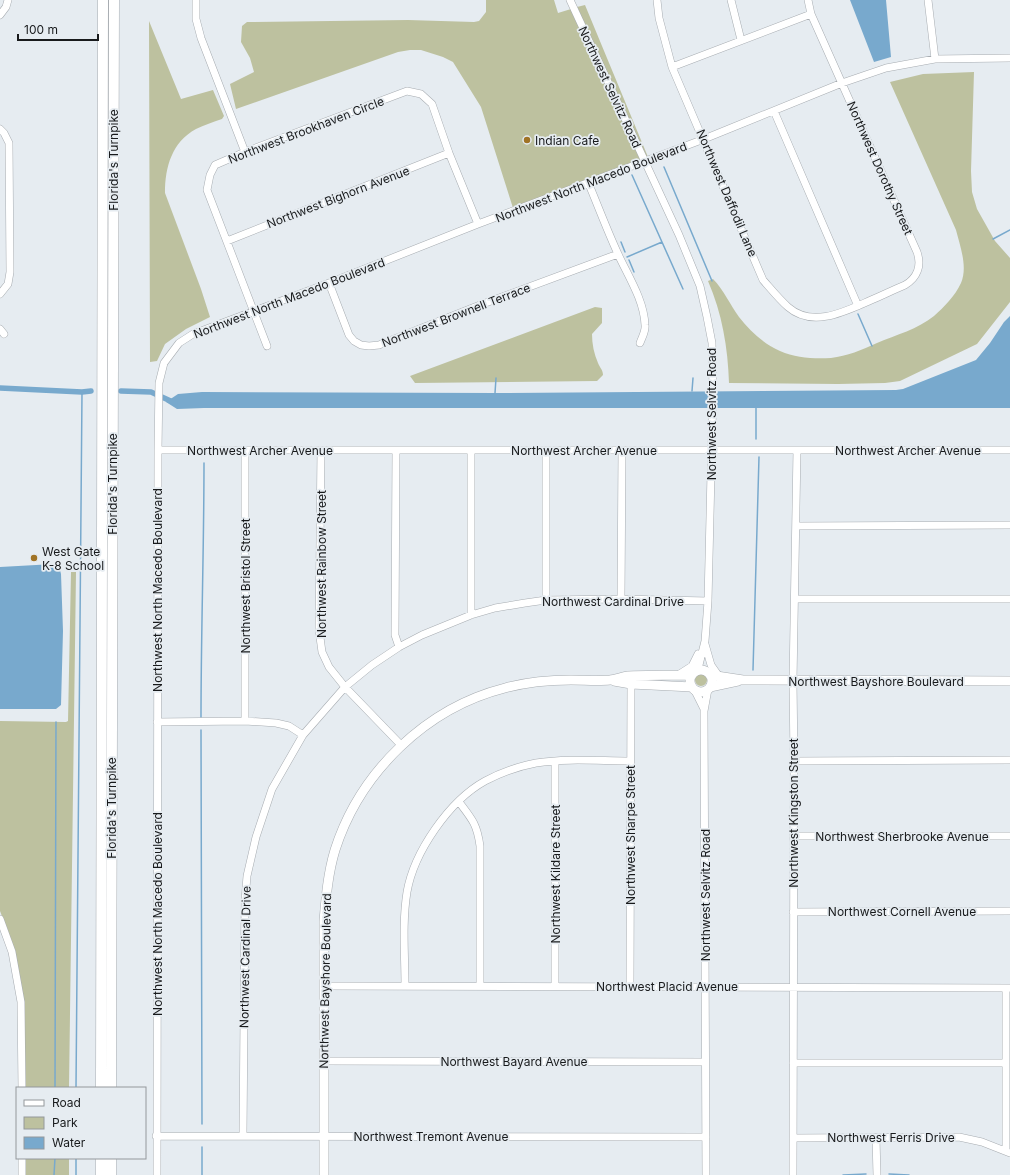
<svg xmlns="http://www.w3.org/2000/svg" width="1010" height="1175" font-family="Inter,sans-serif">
	<rect width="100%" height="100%" fill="#e6ecf1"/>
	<path fill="#bdc19f" d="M486,0h68l4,13 13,-4 70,151 -128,48 -32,-101 -28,-45 -10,-5 -22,-7h-11l-12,2 -162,57 -6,-25 24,-12 -4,-14 -9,-16 1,-16 5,-4 161,-2 66,2 5,-1 7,-9z
		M585,5l63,152 -2,1 -69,-151z
		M149,21l32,78 32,-9 11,26 -2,3c-9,3 -18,6 -26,10 -24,13 -31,38 -31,64l36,96 9,28 -24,12 -21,15 -8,17 -7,1z
		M974,72l-3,99 1,21 5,17 18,32 15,17v44l-33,42 -77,37 -15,2 -47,1 -109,-1c-1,-35 -7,-70 -21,-102l5,-2c11,11 17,26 26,38 11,14 25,27 41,34 16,7 34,8 51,7 16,-2 31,-8 46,-15 19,-8 41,-14 57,-27 10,-9 21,-20 27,-33 7,-16 -1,-37 -5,-53l-66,-148 33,-8z
		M595,307l7,1v15l-10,11c0,10 2,20 6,29 2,5 5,7 5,12l-6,6 -182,2 -5,-7z
		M71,572h5l-7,516h-45v-86l-9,-51 -15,-40v-190l66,1 2,-1z
		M695 680a6 6 0 1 1 12 0a6 6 0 1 1-12 0Z
		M25,1158h44v17h-44z"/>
	<path fill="#78a9cd" d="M850,0h36l5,57 -17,5z
		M1010,316v92h-806l-27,1 -11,-7 12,-8 24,-2 293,1 401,-3 7,-1 73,-29 14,-17 14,-21z
		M54,564l5,2 2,8 2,57 -2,74 -5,4h-56v-142z"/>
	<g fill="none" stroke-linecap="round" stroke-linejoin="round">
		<path stroke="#78a9cd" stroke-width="1.5" d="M664,167l48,114
			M632,175l51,114
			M993,239l17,-9
			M621,242l4,10
			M627,257l35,-15
			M629,260l5,12
			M858,314l14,32
			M692,391l1,-13
			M495,393l1,-15
			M756,439v-32
			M753,670l6,-213
			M201,717c0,-85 3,-170 3,-254
			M201,730l1,394
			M55,1088l1,-366
			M76,1088l6,-696
			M889,1174l20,1
			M54,1175l1,-17
			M76,1175v-17
			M202,1175v-28
			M843,1175l23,-1"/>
		<path stroke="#78a9cd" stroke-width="5.5" d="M0,388l82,4 9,-1
			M121,391l30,1 24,11"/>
		<defs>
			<path id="minor" d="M196,0v19l5,19 44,114
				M570,0l109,235 21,51 7,31 5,26 1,45 -5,213 -3,40 -6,24 -4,6
				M657,0l2,18 13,49 91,213c8,9 16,19 25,27 24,21 56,5 81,-6 12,-5 24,-11 36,-16 12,-7 17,-19 12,-33l-106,-238 -3,-14
				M731,0l10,40
				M928,0l7,59
				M0,15l6,-8 2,-7
				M672,67l139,-53
				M774,111l84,195
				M0,129l4,4 5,10 1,129 -2,12 -8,10
				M588,182c10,24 19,48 30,72 10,22 26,46 27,71 1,6 -3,12 -5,18
				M227,241l222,-88
				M329,283l20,52 5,6 7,4 8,1 10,-1 101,-40 138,-51
				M0,329l4,5
				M267,346l-60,-156 3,-15 5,-10 30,-13 162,-61 14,3 11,10 17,49 29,71
				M158,450h852
				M321,450l-2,180 3,22 7,15 16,20 56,58
				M396,451l-1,184 4,12
				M797,526l213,-1
				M621,599l1,-149
				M795,599h215
				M546,600v-150
				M471,615v-164
				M705,644l6,21 7,10
				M678,675l14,-9 6,-12
				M694,689l10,20
				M245,721v-270
				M157,722l88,-1 31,2 13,3 14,9
				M794,761l216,-1
				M459,802c13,17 18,22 21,44v140
				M793,836h217
				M793,912l217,-1
				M0,919l12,33 9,50 1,86
				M325,986l685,2
				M405,986c0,-31 -3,-63 2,-94 7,-40 42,-91 78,-111 15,-8 35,-15 51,-18 31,-5 63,-2 94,-2
				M555,986v-225
				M630,986l1,-302
				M1006,988v163
				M324,1061l381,1
				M793,1063h212
				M156,1136l550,1
				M243,1136l2,-236 2,-24 9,-39 16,-48 31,-54 42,-48 27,-22 27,-18 23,-12 49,-20 24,-7 30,-5 21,-3 75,-1 87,2
				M793,1138l166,-1 23,5 28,11
				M876,1138l1,37
				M22,1158v17
				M157,1175l1,-725 1,-67 5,-20 15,-20 14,-9 136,-51 149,-59 226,-85 138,-56 44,-15 49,-9 75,-1
				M706,1175l-2,-464 4,-22
				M793,1175l1,-414 -1,-80 4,-231"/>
			<path id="major" d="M690 681a11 11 0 1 1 22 0a11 11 0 1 1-22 0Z
				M710,675l33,5 267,1
				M614,681l17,3 61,3
				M710,687l28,-6
				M324,1175v-254c2,-24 4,-48 11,-71 25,-78 91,-142 170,-162 22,-6 44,-8 66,-8 13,0 27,1 39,0 6,-1 12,-3 18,-4 21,-1 43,-1 64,-1"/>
			<path id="highway" d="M101,1088l2,-1088
				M111,1088l3,-1088
				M101,1175v-17
				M111,1175v-17"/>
		</defs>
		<use href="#minor" stroke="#a7acb1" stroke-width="8"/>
		<use href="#major" stroke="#a7acb1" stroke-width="10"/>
		<use href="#highway" stroke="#a7acb1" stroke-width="11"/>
		<use href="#minor" stroke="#fff" stroke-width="7"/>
		<use href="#major" stroke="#fff" stroke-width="9"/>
		<use href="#highway" stroke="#fff" stroke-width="10"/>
	</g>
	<g fill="#a07325" stroke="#e6ecf1" stroke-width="1.5">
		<circle cx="527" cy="140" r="4"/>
		<circle cx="34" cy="558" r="4"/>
	</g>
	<g text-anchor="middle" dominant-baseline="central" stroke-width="3.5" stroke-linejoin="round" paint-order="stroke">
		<g font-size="12" fill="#181a1c" stroke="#e6ecf1">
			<text transform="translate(610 87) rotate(65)">Northwest Selvitz Road</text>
			<text transform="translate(306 130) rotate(-21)">Northwest Brookhaven Circle</text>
			<text transform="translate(113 160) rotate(-90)">Florida's Turnpike</text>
			<text transform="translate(880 168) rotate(66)">Northwest Dorothy Street</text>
			<text transform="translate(591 182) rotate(-21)">Northwest North Macedo Boulevard</text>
			<text transform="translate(727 193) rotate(67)">Northwest Daffodil Lane</text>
			<text transform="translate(338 197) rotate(-21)">Northwest Bighorn Avenue</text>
			<text transform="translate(289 298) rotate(-21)">Northwest North Macedo Boulevard</text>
			<text transform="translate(456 315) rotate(-21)">Northwest Brownell Terrace</text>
			<text transform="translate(711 414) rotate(-90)">Northwest Selvitz Road</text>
			<text x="260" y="450">Northwest Archer Avenue</text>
			<text x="584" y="450">Northwest Archer Avenue</text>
			<text x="908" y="450">Northwest Archer Avenue</text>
			<text transform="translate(112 484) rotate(-90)">Florida's Turnpike</text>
			<text transform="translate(321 564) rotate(-90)">Northwest Rainbow Street</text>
			<text transform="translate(245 586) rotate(-90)">Northwest Bristol Street</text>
			<text transform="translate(157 590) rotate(-90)">Northwest North Macedo Boulevard</text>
			<text x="613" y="601">Northwest Cardinal Drive</text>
			<text x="876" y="681">Northwest Bayshore Boulevard</text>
			<text transform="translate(111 808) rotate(-90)">Florida's Turnpike</text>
			<text transform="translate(793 813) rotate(-90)">Northwest Kingston Street</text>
			<text transform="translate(630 835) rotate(-90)">Northwest Sharpe Street</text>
			<text x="902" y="836">Northwest Sherbrooke Avenue</text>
			<text transform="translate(555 874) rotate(-90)">Northwest Kildare Street</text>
			<text transform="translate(705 895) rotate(-90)">Northwest Selvitz Road</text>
			<text x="902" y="911">Northwest Cornell Avenue</text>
			<text transform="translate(157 914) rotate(-90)">Northwest North Macedo Boulevard</text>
			<text transform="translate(245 957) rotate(-89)">Northwest Cardinal Drive</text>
			<text transform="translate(325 981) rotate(-89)">Northwest Bayshore Boulevard</text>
			<text x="667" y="986">Northwest Placid Avenue</text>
			<text x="514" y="1061">Northwest Bayard Avenue</text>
			<text x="431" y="1136">Northwest Tremont Avenue</text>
			<text x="891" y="1137">Northwest Ferris Drive</text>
		</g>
		<g font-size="12" fill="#181a1c" stroke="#e6ecf1" text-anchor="start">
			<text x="535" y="140">Indian Cafe</text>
			<text x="42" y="551">West Gate<tspan x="42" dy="14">K-8 School</tspan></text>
		</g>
	</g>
	<rect x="16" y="1087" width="130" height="72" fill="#e6ecf1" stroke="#94989c"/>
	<rect x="24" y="1100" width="20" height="6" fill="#ffffff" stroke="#94989c"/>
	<text x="52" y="1107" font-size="12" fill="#181a1c">Road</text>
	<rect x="24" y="1117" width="20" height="12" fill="#bdc19f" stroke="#94989c"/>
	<text x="52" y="1127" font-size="12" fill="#181a1c">Park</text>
	<rect x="24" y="1137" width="20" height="12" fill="#78a9cd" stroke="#94989c"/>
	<text x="52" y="1147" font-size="12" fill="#181a1c">Water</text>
	<path d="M18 34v6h80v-6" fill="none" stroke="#181a1c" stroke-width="2"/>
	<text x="24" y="34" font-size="12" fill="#181a1c" stroke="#e6ecf1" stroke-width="3" paint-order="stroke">100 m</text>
</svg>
